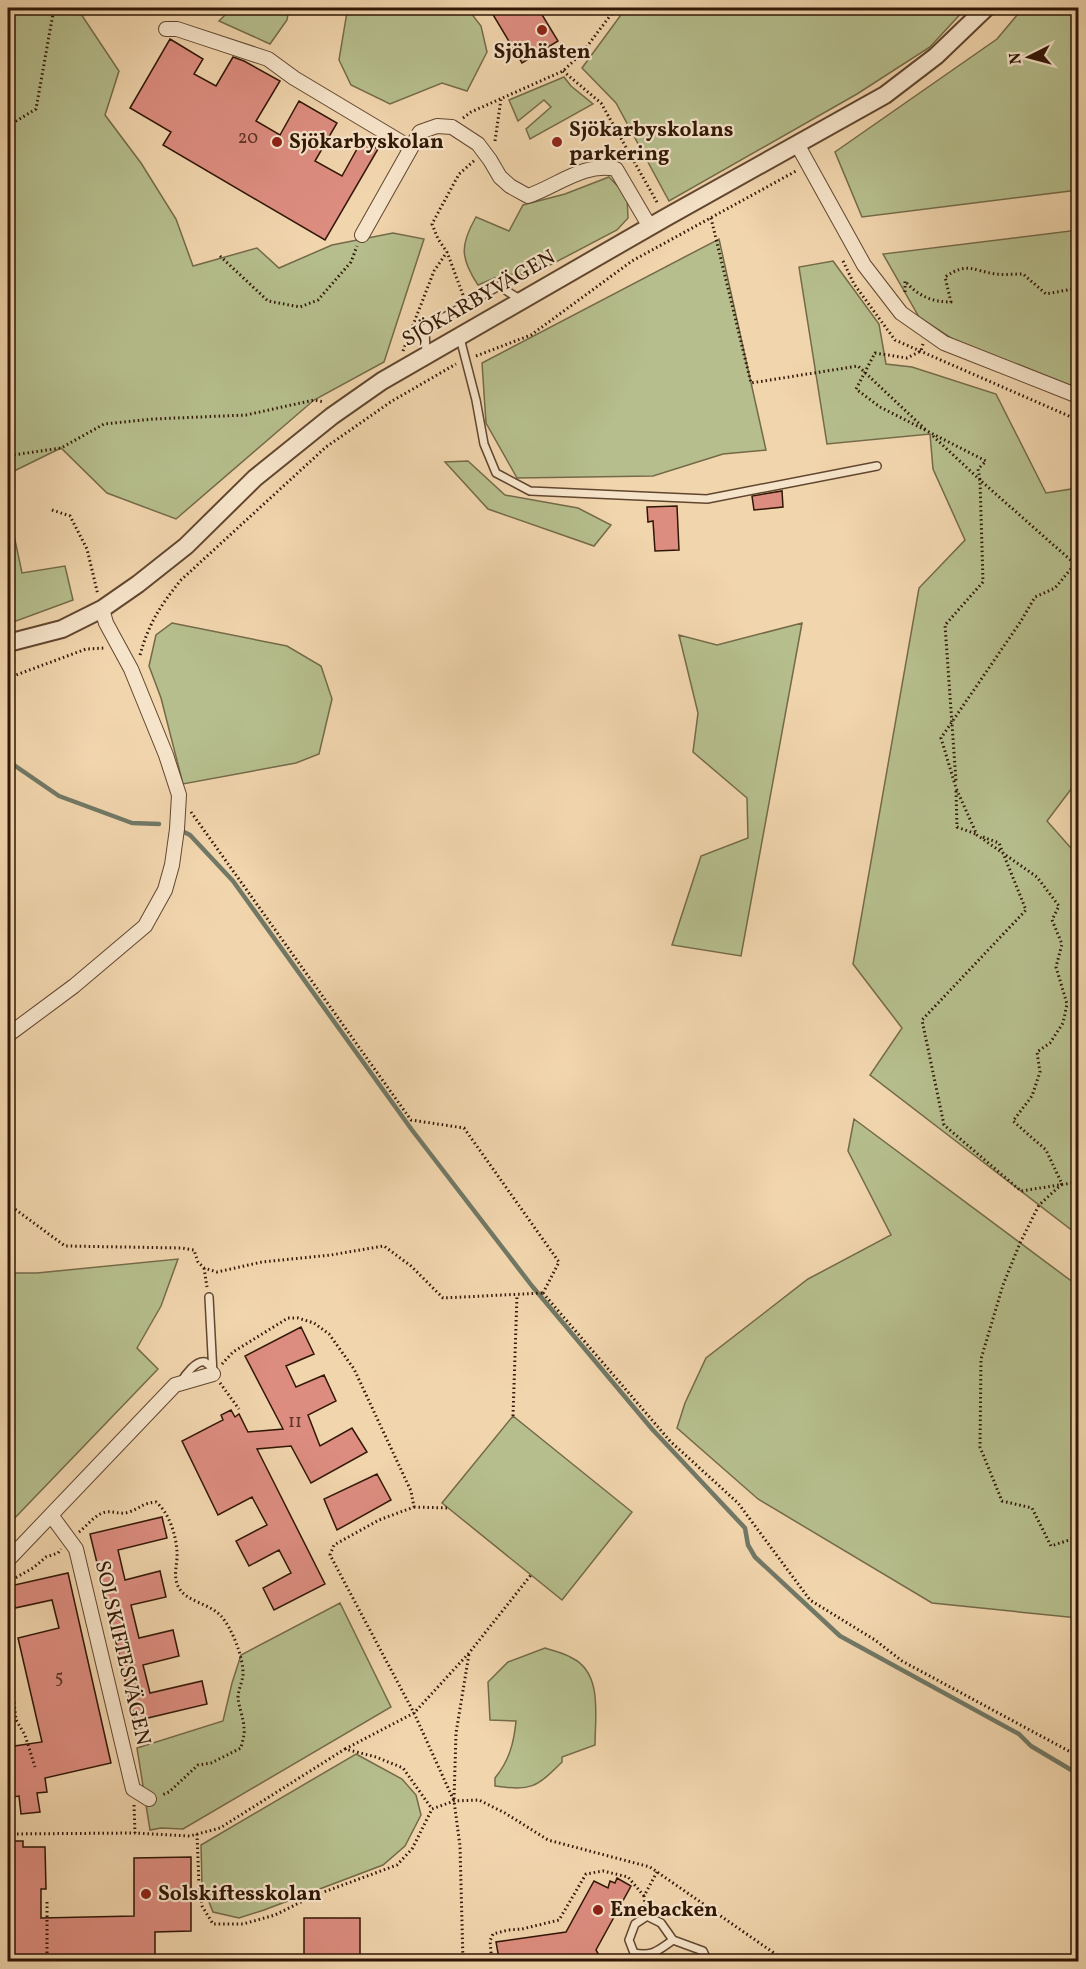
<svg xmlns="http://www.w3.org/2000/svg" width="1086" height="1969" font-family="Vollkorn,serif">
	<rect width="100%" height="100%" fill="#f1d5ad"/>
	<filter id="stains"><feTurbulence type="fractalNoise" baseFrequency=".00333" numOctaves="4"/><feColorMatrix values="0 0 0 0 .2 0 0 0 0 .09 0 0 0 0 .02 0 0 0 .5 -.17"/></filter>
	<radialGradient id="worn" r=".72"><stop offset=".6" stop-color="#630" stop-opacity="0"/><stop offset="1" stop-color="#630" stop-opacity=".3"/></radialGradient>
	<path fill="#b6be8d" stroke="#746a49" stroke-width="1.5" d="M8,8h69l42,63 -14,44 36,48 35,56 17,47 64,-18 22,20 53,-23 61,-12 31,6 -40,123 -70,38 -138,119 -69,-26 -46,-45 -53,26z
		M232,8h57l-2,12 -17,24 -51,-23z
		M355,8h112l14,18 6,26 -20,39 -25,-8 -52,21 -39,-19 -12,-25 8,-48z
		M626,8h340l-36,39 -73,47 -188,107 -53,-98 -34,-35z
		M1023,8h55v182l-216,27 -27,-65 162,-113z
		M564,77l7,9 22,18 -63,35 -4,-10 25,-22 -7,-7 -26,21 -9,-21z
		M609,177l18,19 1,22 -11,12 -86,45 -27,-1 -26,11c-18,-27 -18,-40 -2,-68l33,14 14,-26 42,-11z
		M1078,230v160l-118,-46 -41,-27 -36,-63z
		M719,239l47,211 -43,4 -70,22 -136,2 -31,-55 -4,-60z
		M833,261l46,63 7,40 26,3 84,27 50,99 32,-5v292l-31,41 31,35v379l-208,-160 32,-47 -49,-64 66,-376 46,-48 -32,-71 -3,-35 -103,10 -28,-177z
		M468,461l37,34 73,13 33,17 -17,21 -106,-37 -43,-47z
		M8,507l14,66 43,-7 8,34 -65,24z
		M172,623l115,23 34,20 11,33 -13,55 -23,9 -113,21 -22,-86 -12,-32 7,-31z
		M802,623l-61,333 -69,-11 29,-89 47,-18 -1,-40 -54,-46 5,-39 -19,-78 38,10z
		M854,1119l224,167v332l-146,-15 -174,-104 -81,-71 8,-25 21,-45 102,-79 83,-44 -43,-84z
		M178,1259l-17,47 -24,42 21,21 -150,156v-252h29z
		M513,1416l119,96 -70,88 -120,-97z
		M340,1603l51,104 -208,122 -22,-1 -11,2 -13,-82 86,-27 9,-38 9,-28z
		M545,1648c9,3 19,5 27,10 31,15 23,59 23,87l-33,12v5c-26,26 -31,29 -67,24v-8c14,-17 19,-35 21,-57l-26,-1 -2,-38 20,-20z
		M356,1754l46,25 14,16 5,20 -16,31 -22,19 -119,45 -25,8 -26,-6 -11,-28 -1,-39z"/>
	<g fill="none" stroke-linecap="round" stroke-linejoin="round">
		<path stroke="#717865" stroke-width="4.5" d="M8,761l51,35 73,27 27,1
			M182,831l8,4 43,46 179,249 120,156 120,143 93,99 3,17 7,12 85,79 179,98 12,12 47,28"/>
	</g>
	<path fill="#dd8d80" stroke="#311705" stroke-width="1.5" d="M489,8h49l20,33 -36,22z
		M170,39l33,20 -9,15 22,12 17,-29 11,4 36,20 -24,40 24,14 19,-34 38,22 -22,38 27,15 20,-36 16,9 -53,91 -162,-95 8,-13 -41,-24z
		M782,491l1,16 -29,3 -2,-14z
		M677,506l2,44 -24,1 -2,-30 -5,1 -1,-15z
		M301,1327l13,27 -28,12 10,21 28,-12 12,26 -28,14 12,31 32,-18 15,24 -56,31 -20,-37 -34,3 68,135 -51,26 -11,-22 28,-15 -12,-23 -30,16 -13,-25 31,-16 -15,-28 -34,18 -36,-74 41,-21 -2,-5 10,-5 4,7 4,-3 9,18 35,-3 -38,-73z
		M377,1474l14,26 -54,30 -13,-31z
		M162,1517l5,21 -49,12 7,30 35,-9 6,26 -35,8 8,33 34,-8 6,26 -36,9 7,28 52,-12 5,23 -72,17 -45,-187z
		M68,1573l43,190 -66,15 2,14 -10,1 3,19 -19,2 -2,-18 -6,1 -5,-50 34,-5 -24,-104 41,-10 -7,-28 -37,8 -5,-22z
		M8,1841h15v6h22l1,42h-5v29l93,-2v-58l57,-1v74l-36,1v30h-147z
		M617,1878l14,8 -35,64 7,12h-96v-4l-8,1 -3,-17 70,-10 28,-51 14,7 2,-7 5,2z
		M304,1918h56v44h-56z"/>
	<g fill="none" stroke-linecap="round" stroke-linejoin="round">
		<defs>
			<path id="service" d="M460,338l16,62 8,44 12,29 34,18 177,8 170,-33
				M426,354l-1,-26 74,-42 22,14
				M209,1297l4,77
				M181,1382c4,-7 15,-22 24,-20 1,1 7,5 8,7
				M673,1940c-14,10 -21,17 -39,13l-5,-13 6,-16 12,-8 14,7 12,17 30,11 5,11"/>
			<path id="minor" d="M166,29h11l91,30 26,19 117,70
				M797,144l67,121 37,48 43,30 134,53
				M362,235l58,-103 17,-6 15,1 26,17 12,16 10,17 10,9 18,10c29,-10 56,-34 88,-27l34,58
				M8,1035l66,-49 71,-60 20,-36 7,-25 5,-36 2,-34 -13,-40 -35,-86 -25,-46 -4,-14
				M51,1515l25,34 57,240 16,10
				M8,1560l167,-175 38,-11"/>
			<path id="tertiary" d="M8,643l54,-14 40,-20 36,-25 48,-38 69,-68 77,-62 50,-35 283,-163 220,-123 51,-39 50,-48"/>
		</defs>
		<use href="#service" stroke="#61462f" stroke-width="10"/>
		<use href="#minor" stroke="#61462f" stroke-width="16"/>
		<use href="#tertiary" stroke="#61462f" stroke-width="20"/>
		<path stroke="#311705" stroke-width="3" stroke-dasharray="1.5 3" stroke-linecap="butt" d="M563,71l38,32 57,101
			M463,118l8,-6 92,-41 19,-18 34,-45
			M8,126l28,-17 18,-101
			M495,141l6,-42
			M711,218l40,165 107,-17 68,64
			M220,256l48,45 32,6 18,-7 33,-38 6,-16
			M843,261l11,23 41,56 183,80
			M905,292v-11c13,15 27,21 46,21l-6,-25c22,-15 27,-7 50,-3 9,1 19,0 28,0l23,20 32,-6
			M463,295l-16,-43 -9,-13 -6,-15 27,-50 16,-14
			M923,344l-2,7 -14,7 -32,-5 -19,36 24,18 106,54 -8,8 2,11 95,84 -20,24 -20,9 -14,24 -80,117 15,50 21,47 60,42 22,29 -7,14 10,24 -6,23 11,37 -4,19 -13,20 -13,9 3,20 -8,24 -19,25 33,29 16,34 -23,21 -19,38 -17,42 -22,74 -1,88 22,54 30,7 19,38 27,-9
			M403,351l31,-80 13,-19
			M476,356l55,-21 101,-74 164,-90
			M933,436l47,44 3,102 -38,43 11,156
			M8,461l5,-6 48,-7 43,-24 49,-5 93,-4 68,-15 10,2
			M52,510l18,6 17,33 11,46
			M140,655c9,-32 20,-49 41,-75l145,-133 66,-46 64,-37
			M8,678l78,-29 19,-1
			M956,791l1,36 19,7
			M191,812l220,308 53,8 95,134 -16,31
			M983,837l16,6 27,67 -104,110 22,105 77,66 57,-9
			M8,1204l57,42 117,2 12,2 4,12 6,6 13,4 45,-10 69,-7 53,-9 27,20 32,32 100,-5
			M204,1268l3,19
			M543,1293l127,148 68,62 72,97 65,40 27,21 176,95
			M222,1364l11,-12 55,-34h10l16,5 15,11 25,35 57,122 3,16 -35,13 -45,25 -4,10 84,158 40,88 6,45 3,116
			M220,1383l19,26
			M513,1416l4,-121
			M414,1507l34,1
			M79,1532c8,-6 16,-18 27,-20 8,-1 15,3 23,0 12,-4 13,-9 27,-10 13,11 20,32 21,50 1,12 -5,24 2,36 8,14 30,15 42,28 11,12 23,43 22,59 -1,8 -5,15 -5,23 1,10 6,21 6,31 1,6 -2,13 -3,19l-30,15 -13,2 -29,27 -7,3
			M8,1582l25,-14 13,-11 12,-4 3,-4
			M8,1696l6,6 2,18 9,15 10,32
			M345,1749l69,-36 55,-60 62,-78
			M454,1799l2,-66 13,-79
			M134,1805l1,28
			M8,1834l127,-1 55,3 30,-8 125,-79 31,8 27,11 29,41 22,-8 25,-1 26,13 43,27 102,27 137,95
			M197,1834l2,51 3,21 11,18h30l32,-9 38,-19 84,-31 15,-16 20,-40
			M645,1906l-1,-10 13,-24
			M47,1962v-62
			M492,1962l-2,-21 3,-7 15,-4 14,-1 37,-9 27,-46 17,-3 25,6 16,19"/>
		<use href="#service" stroke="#f6e4ca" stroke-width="7"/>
		<use href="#minor" stroke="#f6e4ca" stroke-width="14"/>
		<use href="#tertiary" stroke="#f6e4ca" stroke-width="16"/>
	</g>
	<g fill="#8f2418" stroke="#f6e4ca" stroke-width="2">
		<circle cx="542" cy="30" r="6"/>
		<circle cx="277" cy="142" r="6"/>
		<circle cx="557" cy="142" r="6"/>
		<circle cx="146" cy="1894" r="6"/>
		<circle cx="598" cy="1910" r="6"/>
	</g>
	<g text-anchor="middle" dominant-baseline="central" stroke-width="4.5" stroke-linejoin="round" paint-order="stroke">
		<g font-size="18" fill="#5c3424">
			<text x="248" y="138">20</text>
			<text x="295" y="1422">11</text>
			<text x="59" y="1678">5</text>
		</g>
		<g font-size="21" font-weight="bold" fill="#311705" stroke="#f6e4ca" text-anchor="start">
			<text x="542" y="52" text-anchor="middle">Sjöhästen</text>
			<text x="569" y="130">Sjökarbyskolans<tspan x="569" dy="24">parkering</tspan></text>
			<text x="289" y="142">Sjökarbyskolan</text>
			<text x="158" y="1894">Solskiftesskolan</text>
			<text x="610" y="1910">Enebacken</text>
		</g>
		<g font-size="21" fill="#311705" stroke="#f6e4ca">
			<text transform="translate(479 299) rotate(-30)">SJÖKARBYVÄGEN</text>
			<text transform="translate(122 1653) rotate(77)">SOLSKIFTESVÄGEN</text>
		</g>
	</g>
	<rect width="1086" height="1969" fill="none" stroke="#f1d5ad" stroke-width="30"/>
	<rect x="9" y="9" width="1068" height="1951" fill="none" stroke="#311705" stroke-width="3"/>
	<rect x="15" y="15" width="1056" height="1939" fill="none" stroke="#311705" stroke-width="1.5"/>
	<g transform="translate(1029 57) rotate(264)" stroke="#f6e4ca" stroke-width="4.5" paint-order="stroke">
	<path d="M0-4.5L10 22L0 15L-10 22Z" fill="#311705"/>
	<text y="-9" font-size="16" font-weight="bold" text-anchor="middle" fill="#311705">N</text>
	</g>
	<rect width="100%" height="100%" filter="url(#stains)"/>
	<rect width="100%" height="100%" fill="url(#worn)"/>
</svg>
